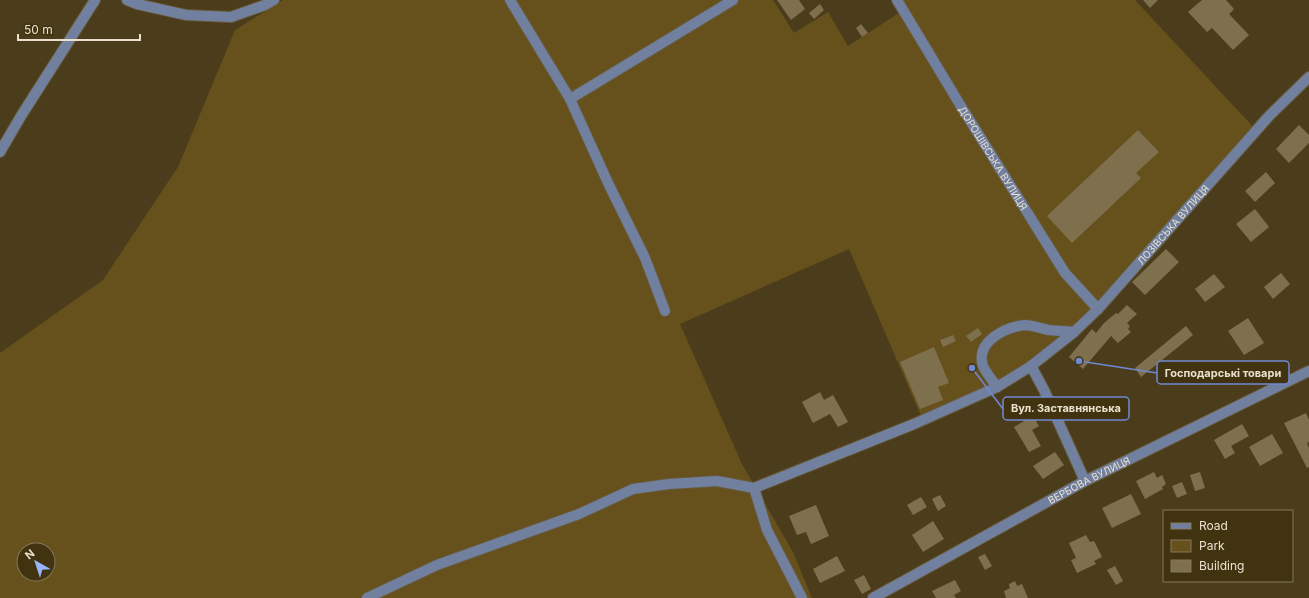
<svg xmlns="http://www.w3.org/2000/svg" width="1309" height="598" font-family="Inter,sans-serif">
	<rect width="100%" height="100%" fill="#4b3d1b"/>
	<path fill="#66501c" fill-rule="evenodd" d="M283,0h490l21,33 34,-21 20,34 51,-33 -7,-13h243l124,133 -218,232 -120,51 -72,-167 -169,75 62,140 51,88 19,46h-812v-245l103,-73 75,-113 57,-137zM24,550h24v24h-24z"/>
	<path fill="#7f704d" d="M777,0h22l6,9 -14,11z
		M1143,0h15l-8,8z
		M1202,0h24l8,9 -5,5 20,21 -16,15 -21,-22 -5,4 -19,-20z
		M820,4l4,6 -10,9 -5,-6z
		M861,24l7,9 -6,4 -6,-9z
		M1299,125l10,10v8l-20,20 -13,-14z
		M1138,130l21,22 -23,21 5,5 -69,65 -25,-27z
		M1266,172l9,11 -20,19 -10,-11z
		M1255,209l14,18 -18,15 -15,-18z
		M1166,249l13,13 -34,33 -13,-13z
		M1281,273l9,11 -17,15 -9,-12z
		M1214,274l11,13 -20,15 -10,-13z
		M1127,305l10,9 -10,9 3,3 -2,3 3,3 -13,11 -7,-7 -28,33 -14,-12 23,-28 4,4 8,-10 12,-10 2,1z
		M1248,318l16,25 -20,12 -16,-24z
		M1186,326l7,9 -52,42 -6,-9z
		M978,328l4,6 -11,8 -5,-6z
		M953,335l3,6 -13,6 -3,-7z
		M934,347l15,36 -11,4 5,13 -23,9 -20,-47z
		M820,392l4,8 9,-5 15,27 -10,5 -8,-13 -17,9 -11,-21z
		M1306,413l3,7v22l-2,1 2,5v19l-2,1 -23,-45z
		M1033,416l6,10 -7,4 9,16 -12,6 -15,-25z
		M1242,424l7,12 -18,10 4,7 -10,6 -11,-19z
		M1272,434l11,19 -23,13 -11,-19z
		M1055,452l9,13 -21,14 -10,-13z
		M1154,472l3,6 5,-3 4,9 -4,3 1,2 -18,10 -9,-18z
		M1200,472l5,16 -10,3 -5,-16z
		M1182,482l5,12 -10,4 -5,-12z
		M1131,494l10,20 -29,14 -10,-20z
		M940,495l6,11 -8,5 -6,-12z
		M921,497l6,10 -14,8 -6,-10z
		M816,505l13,31 -18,8 -5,-12 -9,3 -8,-19z
		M933,521l11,18 -21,13 -11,-17z
		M1086,535l4,7 4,-1 8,16 -8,4 2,3 -19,9 -6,-13 5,-2 -7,-15z
		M985,554l7,12 -7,4 -7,-13z
		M837,556l8,15 -25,12 -7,-14z
		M1115,566l8,15 -7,4 -9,-15z
		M864,575l7,14 -9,5 -8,-14z
		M955,580l6,11 -7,4 2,3h-20l-4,-7z
		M1015,581l2,5 5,-2 6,14h-22l-2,-7 6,-3 -1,-4z"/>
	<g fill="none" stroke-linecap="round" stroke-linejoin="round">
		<defs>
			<g id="minor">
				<path d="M127,0l10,4 49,11 45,2 34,-12 9,-5"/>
				<path d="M510,0l60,99 39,86 36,73 20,53"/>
				<path id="s1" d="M897,0l62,103 106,170 33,36"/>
				<path d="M570,99l163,-99"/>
				<path d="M0,152l21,-36 74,-116"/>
				<path d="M1031,366l13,24 41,91"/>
				<path d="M997,387c-4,-6 -11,-14 -14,-21 -8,-24 22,-39 42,-41 8,0 17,4 24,5 9,1 17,1 25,2"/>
				<path d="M754,488l13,42 35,68"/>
				<path id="s2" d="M367,598l70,-33 142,-51 54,-25 36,-5 48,-3 37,7 160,-64 83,-37 34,-21 43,-34 24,-23 171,-193 40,-39"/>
				<path id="s3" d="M873,598l212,-117 224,-110"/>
			</g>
		</defs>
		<use href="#minor" stroke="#675b3b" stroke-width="12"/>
		<use href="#minor" stroke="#7280a0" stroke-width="10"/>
	</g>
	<g text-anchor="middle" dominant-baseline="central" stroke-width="4" stroke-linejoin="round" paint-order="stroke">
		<g font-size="10" fill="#e9e1ce" stroke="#413310">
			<text stroke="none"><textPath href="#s1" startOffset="185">ДОРОШІВСЬКА ВУЛИЦЯ</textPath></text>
			<text stroke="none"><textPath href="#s2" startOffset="914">ЛОЗІВСЬКА ВУЛИЦЯ</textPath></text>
			<text stroke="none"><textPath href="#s3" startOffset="246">ВЕРБОВА ВУЛИЦЯ</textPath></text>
		</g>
	</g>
	<path fill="none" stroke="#6f89d4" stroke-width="1.5" d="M1079 361L1157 373M972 368L1003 409"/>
	<g fill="#6f89d4" stroke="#413310" stroke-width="1.5">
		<circle cx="1079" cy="361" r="4"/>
		<circle cx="972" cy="368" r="4"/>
	</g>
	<g fill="#413310" stroke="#6f89d4" stroke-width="1.5">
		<rect x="1157" y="361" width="132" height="23" rx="4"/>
		<rect x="1003" y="397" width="126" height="23" rx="4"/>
	</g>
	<g font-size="11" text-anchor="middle" font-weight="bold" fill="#e9e1ce">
		<text x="1223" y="377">Господарські товари</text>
		<text x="1066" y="412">Вул. Заставнянська</text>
	</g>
	<rect x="1163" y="510" width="130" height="72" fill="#413310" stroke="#84795c"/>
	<rect x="1171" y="523" width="20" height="6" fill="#7280a0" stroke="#84795c"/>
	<text x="1199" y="530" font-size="12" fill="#e9e1ce">Road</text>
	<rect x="1171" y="540" width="20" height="12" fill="#66501c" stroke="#84795c"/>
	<text x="1199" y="550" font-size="12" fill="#e9e1ce">Park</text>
	<rect x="1171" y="560" width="20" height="12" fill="#7f704d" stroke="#84795c"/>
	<text x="1199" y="570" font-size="12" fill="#e9e1ce">Building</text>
	<g transform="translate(36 562) rotate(321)"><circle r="19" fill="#413310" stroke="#84795c"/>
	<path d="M0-3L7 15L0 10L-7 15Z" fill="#98b6fd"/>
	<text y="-6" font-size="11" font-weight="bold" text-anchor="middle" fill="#e9e1ce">N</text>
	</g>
	<path d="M18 34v6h122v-6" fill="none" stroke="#e9e1ce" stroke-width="2"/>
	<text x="24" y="34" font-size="12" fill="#e9e1ce" stroke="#413310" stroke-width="3" paint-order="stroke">50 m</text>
</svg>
